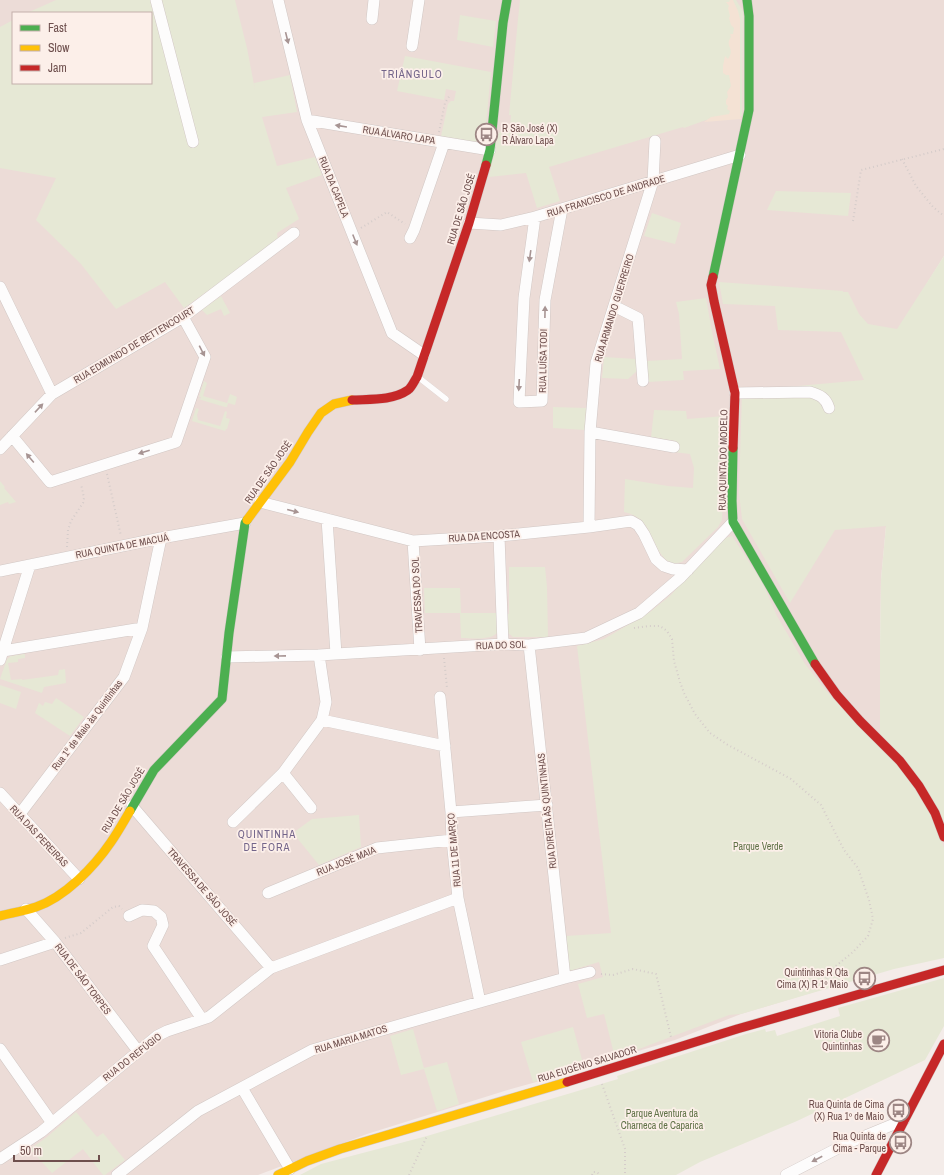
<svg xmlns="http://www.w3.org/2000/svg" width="944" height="1175" font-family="'Archivo Narrow',sans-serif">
	<rect width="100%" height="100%" fill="#f4ece9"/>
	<path fill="#ecdcd7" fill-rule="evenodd" d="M0,0h944v256l-46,74 -12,196 -5,53 -1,68v88l64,87v134l-51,12 -152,46 -66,26 -60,18 -32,11 -72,20 -144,45 -109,41h-258zM13,13h138v70h-138z"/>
	<path fill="#e6e8d5" d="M56,0h179l12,48 8,42 -1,-7 36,-8 7,37 -35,5 15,49 38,-9 7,18 -36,13 13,31 -22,14 1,8 -94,67 -19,-26 -49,27 -35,-45 -45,-44 20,-42 -56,-10v-141l13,-7v63h138v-70h-124z
		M520,0h216l7,11 -1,105 -36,4 -22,8 -1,-1 -134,40 11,34 -23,7 -11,-35 -37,4 9,-43 5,-5h7l1,-14h-2l9,-96z
		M460,15l36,6 -3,26 -36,-7z
		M405,56l86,16 -6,62c-3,5 -6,7 -11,8l-33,-6 7,-32 3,-3h3l2,-10 -10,-2 -2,11 -47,-9z
		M776,191l75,2 -3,23 -81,-6z
		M652,213l29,10 -6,21 -31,-8z
		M944,256v567l-64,-88v-88l1,-68 5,-53 -51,4 -45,73 -48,-84 -3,-26 3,-102 122,-11 -23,-48 -63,-2 -3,-24 -52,-2 -4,-22 124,9v1h5l11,22 9,10 29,5z
		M221,296l9,17 -6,3 -3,-7 -14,6 -5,-5z
		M706,298l6,34 8,37 -37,2 1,9 -36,2 -2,-21 36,-2 -3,-45 -3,-12z
		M604,357l32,2 1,12 -9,8 -26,-1z
		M204,381l3,2 -4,13 24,7 3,-9 7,3 -2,8 -7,-2 -1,4h-2l-27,-8 3,-1v-1h-2z
		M553,407l33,1 -1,22 -32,-2z
		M196,408l3,1 -2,6 1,5 22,6 5,-15 2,1 -1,6 4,1 -3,10h-1l-1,2 -33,-10z
		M654,410l32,1 1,8 38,-3 -3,104 -4,7 -36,35 -9,2c-24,-11 -16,-45 -49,-52l1,-33 43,7 25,2 1,-20 -4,-14 -16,-2 2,-11 -25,-4z
		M0,481l5,6 -1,1 12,14 -7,2 -1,-2 -8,3z
		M732,536l30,46 15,34 28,48 22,28 70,70 36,55 11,31v110l-50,11 -153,45 -12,1 -114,43 -11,-44 -17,4 -9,-34 25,-7 -4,-15 -30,9 -3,-35 45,-3 -34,-287 27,-7 46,-27 21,-17 11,-13 26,-25 10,-14 7,-5z
		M509,567h36l2,20 1,50h-35l-6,-5 -1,-18h3z
		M424,588h36l1,25h36l1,19c-7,9 -27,6 -37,6l-1,-25h-35z
		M25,654v4l-7,1v3l-10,1 3,17 11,-1v1l36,-5 1,-5 6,-1 1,14 -22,4 -2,6 -42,-14 7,-20 4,-3z
		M0,685l21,7 -5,17 -16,-6z
		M56,698l28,19 -14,19 -35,-23 4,-10 4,3 2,-4 7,2z
		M359,815l2,32 -42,18 -26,-32 19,-14z
		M944,978v48l-19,34 -128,61 -97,41 -24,13h-376l21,-11 106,-28 191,-57 -1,-3 129,-42 19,-5 1,3 9,-2 2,6 63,-20 -2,-8z
		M573,1027l11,40 -51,15 -12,-40z
		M413,1029l11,39 23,-6 12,42 -22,7 -13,-42 -23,6 -11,-39z
		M76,1112l21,25 6,-4 22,27 -20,15h-2l-20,-26 -31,24 -22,-24 17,-12z"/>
	<path fill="#f4e2d4" d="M730,0h3l5,11 2,8v94l1,6 -37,3 7,-5 18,-3 1,-3 -3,-2 1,-3 -2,-2v-4l2,-3 -1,-5 4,-6 -2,-11h-3l-3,-2v-7l2,-10 3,3c8,-11 -4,-12 3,-22l-1,-3h3l1,-6 -3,-3 -2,-7 1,-2 -2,-8 1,-2 -3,-4h3z"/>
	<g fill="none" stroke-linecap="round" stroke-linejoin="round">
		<defs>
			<path id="lane" d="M418,377l28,22"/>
			<path id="street" d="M156,0l37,142
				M278,0l29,120 85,213 32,22
				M372,19l2,-19
				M412,46l7,-46
				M307,120l183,30
				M535,217l-11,81 -5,104 23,-1 3,-101 17,-91
				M469,223l32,2 34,-8 205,-62
				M410,238l4,-8 30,-87
				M0,287l52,107
				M614,306l24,12 5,63
				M735,393l75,-1c10,3 16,6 19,16
				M590,432l84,15
				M12,436l38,46 126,-40 29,-85 -22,-40
				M0,449l52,-55 131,-77 111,-84
				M260,502l153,39 86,-5 90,-9 42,-6 7,4 6,9 12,25 8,7 9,3 15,1
				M327,519l9,135
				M589,527l1,-95 6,-69 57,-182 2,-40
				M499,536l4,108
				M413,541l7,109
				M0,571l161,-33 84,-15
				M529,645l36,333
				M3,651l139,-23
				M227,657l92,-2 184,-11 26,1 57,-7 53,-25 42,-36 52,-55
				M0,660l30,-95
				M440,697l11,115 1,28 6,58 22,104
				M322,720l123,26
				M283,773l28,35
				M0,793l79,86
				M132,806l139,162
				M451,812l96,-7
				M19,815l105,-138 18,-49 19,-90
				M233,822l50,-49 39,-53 4,-18 -7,-47
				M268,893l109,-45 75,-8
				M26,909l29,33 83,109
				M129,916l13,-6 12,1 7,6 2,8 -10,21 49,73
				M0,960l55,-18
				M0,1049l52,74
				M242,1088l48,81
				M0,1159l41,-27 116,-96 10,-5 42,-14 62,-49 187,-70
				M117,1175l81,-64 114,-61 168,-48 85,-24 25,-6
				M786,1175l62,-32 56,-23"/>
			<path id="fast" d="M486,165l4,-15 13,-127 4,-23
				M713,277l36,-167v-94l-2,-16
				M733,448l-1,53 1,21 82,142
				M130,811l24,-41 68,-71 7,-66 16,-110 2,-3"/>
			<path id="slow" d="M247,520l43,-58 18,-30 13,-19 13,-9 18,-4
				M0,916c12,-3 24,-5 36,-9 29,-10 58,-40 75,-65 7,-10 13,-21 19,-31
				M278,1175l29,-14 33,-12 227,-67"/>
			<path id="jam" d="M713,277l-2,8 3,16 21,92 -2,55
				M352,400c18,-1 40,1 56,-10 4,-3 6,-9 9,-13l52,-154 17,-58
				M815,664l22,31 23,26 40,40 19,25 16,27 9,24
				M567,1082l170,-53 207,-59
				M876,1175l68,-131"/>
		</defs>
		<use href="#lane" stroke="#d1c7c4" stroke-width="6"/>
		<use href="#street" stroke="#d1c7c4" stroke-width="12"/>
		<use href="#fast" stroke="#d3c8c6" stroke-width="10"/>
		<use href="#slow" stroke="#d3c8c6" stroke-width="10"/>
		<use href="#jam" stroke="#d3c8c6" stroke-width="10"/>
		<path stroke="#d5ccca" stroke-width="2" stroke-dasharray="1 3" stroke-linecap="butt" d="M439,132l6,-29 5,-8
			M902,159l14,27 17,21 11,9
			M853,221l8,-51 83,-21
			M361,228l26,-16 18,12
			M107,474l14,62
			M67,547l1,-17 3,-9 12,-18 1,-5 -3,-14
			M634,628l15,-2h11l7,5 5,8 2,22 6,21 4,11 11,21 15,19 18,12 63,34 30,26 23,45 14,18 11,32 4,19 -5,17 -15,16 -22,18 -7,12v6l3,1
			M444,658l3,30
			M65,938l16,-5 32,-26 6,-1 3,3
			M601,974l12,1 20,-6 23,5 15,63
			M602,1084l23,65v26
			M409,1175l18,-39
			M592,1175l1,-3h3l5,3"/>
		<use href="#lane" stroke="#fdfcfc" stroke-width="5.5"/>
		<use href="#street" stroke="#fdfcfc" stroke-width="11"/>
		<use href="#fast" stroke="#4caf50" stroke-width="9"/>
		<use href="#slow" stroke="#ffc107" stroke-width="9"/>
		<use href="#jam" stroke="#c62828" stroke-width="9"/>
	</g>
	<defs><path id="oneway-solid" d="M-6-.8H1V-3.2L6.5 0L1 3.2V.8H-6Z"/></defs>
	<g fill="#a79493">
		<use href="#oneway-solid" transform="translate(287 38) rotate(76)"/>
		<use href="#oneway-solid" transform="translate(341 126) rotate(-171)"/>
		<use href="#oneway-solid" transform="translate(355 240) rotate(68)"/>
		<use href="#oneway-solid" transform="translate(530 256) rotate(98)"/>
		<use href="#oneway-solid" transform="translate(545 312) rotate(-89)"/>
		<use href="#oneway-solid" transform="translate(202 351) rotate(63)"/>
		<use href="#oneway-solid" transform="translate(519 385) rotate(93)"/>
		<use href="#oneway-solid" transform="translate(39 408) rotate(-47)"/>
		<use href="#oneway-solid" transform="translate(144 452) rotate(163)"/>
		<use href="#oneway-solid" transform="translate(30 458) rotate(-130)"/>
		<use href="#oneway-solid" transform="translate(293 511) rotate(14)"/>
		<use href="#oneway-solid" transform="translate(280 656) rotate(179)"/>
		<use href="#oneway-solid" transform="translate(817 1159) rotate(152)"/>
	</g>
	<defs>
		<symbol id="bus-ring" viewBox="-11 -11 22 22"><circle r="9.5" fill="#fcefe9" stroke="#9d8684" stroke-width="1.5"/><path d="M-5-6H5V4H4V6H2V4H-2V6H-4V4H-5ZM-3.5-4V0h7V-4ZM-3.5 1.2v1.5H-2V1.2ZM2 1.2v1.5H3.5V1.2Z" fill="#9d8684"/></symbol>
		<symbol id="cafe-ring" viewBox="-11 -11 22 22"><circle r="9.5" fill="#fcefe9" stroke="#9d8684" stroke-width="1.5"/><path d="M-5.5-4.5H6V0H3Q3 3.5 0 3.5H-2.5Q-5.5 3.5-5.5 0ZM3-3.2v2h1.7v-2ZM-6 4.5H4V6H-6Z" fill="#9d8684"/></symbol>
	</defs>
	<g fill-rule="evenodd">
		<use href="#bus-ring" x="474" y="122" width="25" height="25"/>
		<use href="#bus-ring" x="852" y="966" width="25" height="25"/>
		<use href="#cafe-ring" x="866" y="1028" width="25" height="25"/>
		<use href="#bus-ring" x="886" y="1098" width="25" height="25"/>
		<use href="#bus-ring" x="888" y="1130" width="25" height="25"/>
	</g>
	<g text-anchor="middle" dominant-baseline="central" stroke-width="3.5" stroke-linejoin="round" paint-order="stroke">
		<g font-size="10" fill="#6e4f4d" stroke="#fcefe9" text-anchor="end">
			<text x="502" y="128" text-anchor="start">R São José (X)<tspan x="502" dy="12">R Álvaro Lapa</tspan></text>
			<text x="848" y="972">Quintinhas R Qta<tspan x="848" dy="12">Cima (X) R 1º Maio</tspan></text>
			<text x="862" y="1034">Vitoria Clube<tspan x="862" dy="12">Quintinhas</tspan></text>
			<text x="884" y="1104">Rua Quinta de Cima<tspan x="884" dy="12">(X) Rua 1º de Maio</tspan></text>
			<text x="886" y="1136">Rua Quinta de<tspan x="886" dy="12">Cima - Parque</tspan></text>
		</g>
		<g font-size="10" fill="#6e4f4d" stroke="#fcefe9">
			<text transform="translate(399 135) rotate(9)">RUA ÁLVARO LAPA</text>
			<text transform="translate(334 187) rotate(68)">RUA DA CAPELA</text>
			<text transform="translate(606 196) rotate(-17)">RUA FRANCISCO DE ANDRADE</text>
			<text transform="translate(461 209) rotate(-73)">RUA DE SÃO JOSÉ</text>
			<text transform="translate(614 308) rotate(-73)">RUA ARMANDO GUERREIRO</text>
			<text transform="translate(134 345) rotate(-31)">RUA EDMUNDO DE BETTENCOURT</text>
			<text transform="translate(543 361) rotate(-89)">RUA LUÍSA TODI</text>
			<text transform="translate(723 460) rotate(-89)">RUA QUINTA DO MODELO</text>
			<text transform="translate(268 472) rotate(-55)">RUA DE SÃO JOSÉ</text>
			<text transform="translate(484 536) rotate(-4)">RUA DA ENCOSTA</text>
			<text transform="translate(122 546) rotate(-11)">RUA QUINTA DE MACUÁ</text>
			<text transform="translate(417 595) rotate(-93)">TRAVESSA DO SOL</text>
			<text transform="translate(501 645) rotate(-2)">RUA DO SOL</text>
			<text transform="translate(87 725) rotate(-53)">Rua 1º de Maio às Quintinhas</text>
			<text transform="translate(123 800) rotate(-59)">RUA DE SÃO JOSÉ</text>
			<text transform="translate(547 811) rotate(-96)">RUA DIREITA ÀS QUINTINHAS</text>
			<text transform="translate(39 836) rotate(47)">RUA DAS PEREIRAS</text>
			<text transform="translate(454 850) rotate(-95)">RUA 11 DE MARÇO</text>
			<text transform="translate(346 861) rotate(-22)">RUA JOSÉ MAIA</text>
			<text transform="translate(202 887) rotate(49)">TRAVESSA DE SÃO JOSÉ</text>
			<text transform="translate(83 979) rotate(53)">RUA DE SÃO TORPES</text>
			<text transform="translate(351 1039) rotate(-17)">RUA MARIA MATOS</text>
			<text transform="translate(132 1057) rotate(-38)">RUA DO REFÚGIO</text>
			<text transform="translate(587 1064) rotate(-17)">RUA EUGÉNIO SALVADOR</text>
		</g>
		<g font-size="10" fill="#607247" stroke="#fcefe9">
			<text x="758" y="846">Parque Verde</text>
			<text x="662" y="1113">Parque Aventura da<tspan x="662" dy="12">Charneca de Caparica</tspan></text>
		</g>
		<g font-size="11" letter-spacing="1" fill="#73658a" stroke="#fcefe9">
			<text x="412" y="74">TRIÂNGULO</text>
			<text x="267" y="834">QUINTINHA<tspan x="267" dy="13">DE FORA</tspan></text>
		</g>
	</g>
	<rect x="12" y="12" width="140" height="72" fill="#fcefe9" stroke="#c3afab"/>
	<rect x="20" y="25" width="20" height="6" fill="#4caf50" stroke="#c3afab"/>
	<text x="48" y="32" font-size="12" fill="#6e4f4d">Fast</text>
	<rect x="20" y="45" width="20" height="6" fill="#ffc107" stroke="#c3afab"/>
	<text x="48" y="52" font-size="12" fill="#6e4f4d">Slow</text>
	<rect x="20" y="65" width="20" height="6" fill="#c62828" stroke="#c3afab"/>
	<text x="48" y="72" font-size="12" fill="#6e4f4d">Jam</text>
	<path d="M14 1155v6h85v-6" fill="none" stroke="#6e4f4d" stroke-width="2"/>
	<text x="20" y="1155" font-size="12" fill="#6e4f4d" stroke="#fcefe9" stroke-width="3" paint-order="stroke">50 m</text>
</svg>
